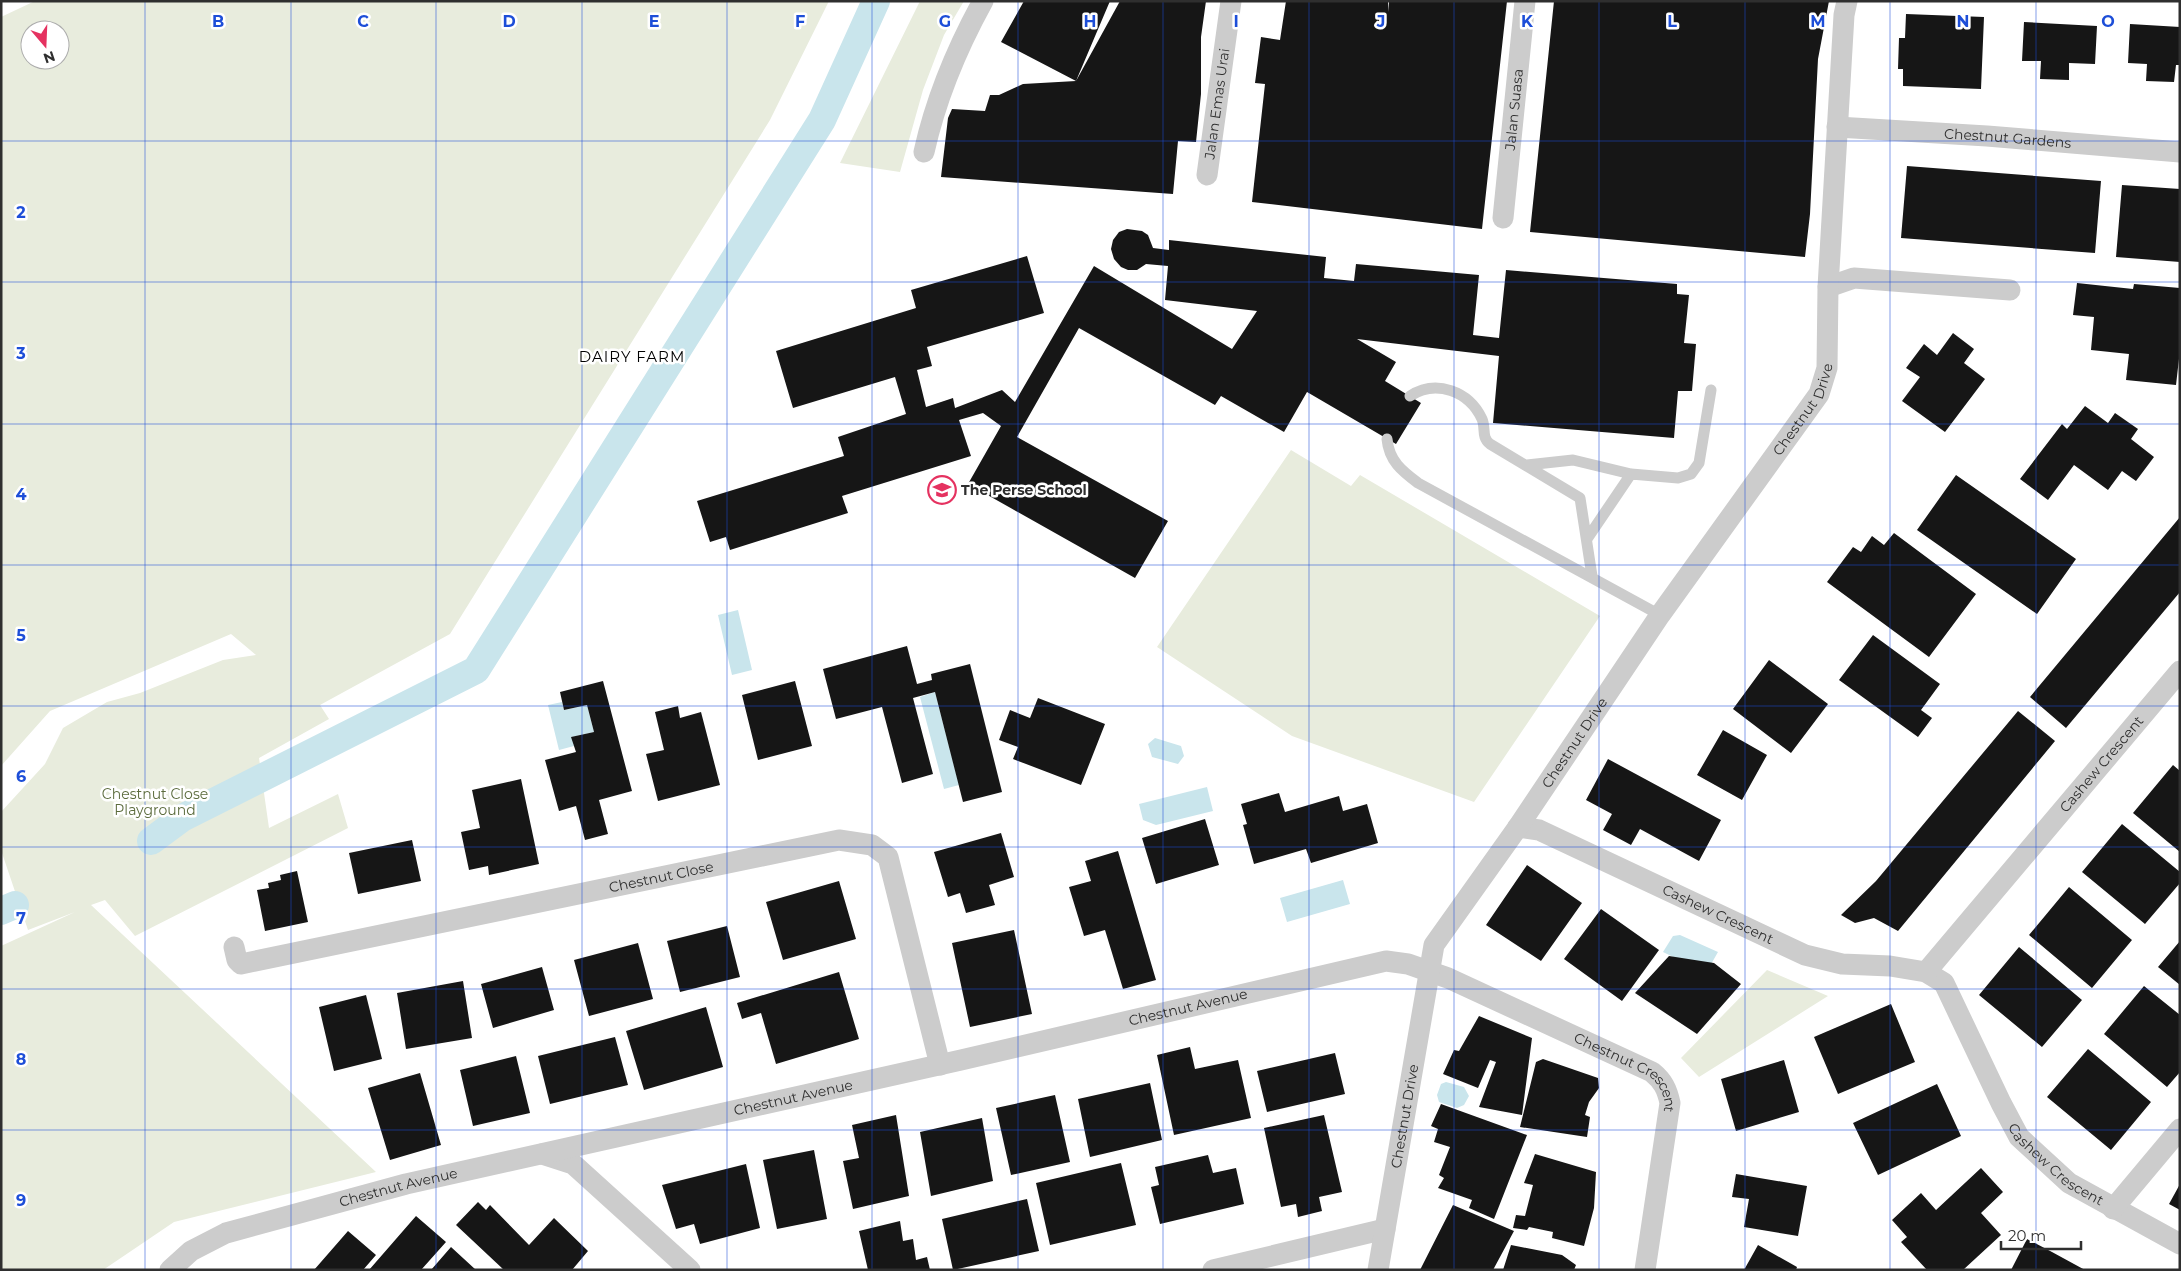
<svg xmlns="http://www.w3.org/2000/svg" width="2181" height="1271" font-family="Montserrat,sans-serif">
	<rect width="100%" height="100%" fill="#fff"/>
	<path fill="#e8ecdd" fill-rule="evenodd" d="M35,1h794l-59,119 -320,514 -130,71 9,14 -70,39 10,70 69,-34 10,34 -213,108 -30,-36 -14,5 285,267 -202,50 -71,48h-102v-324l74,-34 -47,18 -27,-80v-38l44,-48 18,-36 44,-26 33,-9 83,-33 33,-5 -25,-21 -181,77 -49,55v-749zM30,30h30v30h-30z
		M920,1h44l-20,34 -21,55 -23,82 -60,-9z
		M1291,450l60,36 9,-11 240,141 -126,186 -182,-66 -135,-89z
		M1767,970l61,26 -129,81 -18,-19z"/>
	<path fill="#c9e5ec" d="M738,610l14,60 -20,5 -14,-60z
		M935,692l24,93 -15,4 -24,-92z
		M562,702l2,8 23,-5 7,27 -22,5 2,9 -15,4 -11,-45z
		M1155,738l26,8 3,10 -6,8 -26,-7 -4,-13z
		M1207,787l6,24 -57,14 -13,-5 -4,-16z
		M1343,880l7,24 -63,18 -7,-24z
		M1680,935l38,17 -12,21 -43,-21 10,-16z
		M1446,1082l18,5 5,9 -5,9 -7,3 -18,-6 -2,-7 4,-11z"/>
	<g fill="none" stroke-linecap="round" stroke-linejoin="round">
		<path stroke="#c9e5ec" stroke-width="28" d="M151,841l31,-23 294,-148 346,-550 54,-119
			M1,911l14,-6"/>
	</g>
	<path fill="#161616" d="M1024,1h86l-34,80 -75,-39z
		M1120,1h86l-5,36v57l-5,48 -18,-1 -5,53 -232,-17 7,-59 4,-9 33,2 5,-16h9l24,-11 53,-3z
		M1286,1h102v11l1,-11h118l-25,228 -230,-27 13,-118 -10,-1 6,-46 19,3z
		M1554,1h275l-11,58 -8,155 -5,43 -275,-25z
		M1906,14l78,3 -3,72 -78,-3v-17h-5l1,-31h6z
		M2024,22l73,4 -2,38 -26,-1v17l-29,-1 1,-18h-19z
		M2130,24l50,3v38h-4l-2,17 -28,-1 1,-17 -19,-1z
		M1907,166l194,15 -6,72 -194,-15z
		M2122,185l58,4v73l-64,-5z
		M1127,229l15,2 6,4 5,13 16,2v-10l157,17 -2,21 30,3 2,-17 123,11 -6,60 26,3 7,-68 171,14v10l12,1 -5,48 12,1 -4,47h-14l-4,47 -181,-15 6,-67 -142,-17 39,23 -11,19 36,22 -25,41 -89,-52 -23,40 -63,-36 -6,9 -136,-77 -62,109 151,84 -33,57 -167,-94 33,-58 -18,-13 -24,7 12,36 -129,40 6,17 -118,37 -4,-13 -16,5 -13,-41 147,-45 -6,-19 68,-23 -11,-37 -102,31 -17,-57 140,-43 -5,-18 116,-34 17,57 -117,34 5,19 -15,4 9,37 27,-9 2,10 47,-18 13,12 79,-136 138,83 25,-38 -92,-11 3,-34 -22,-2 -9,6h-9l-7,-3 -7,-8 -3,-10 2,-9 6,-8z
		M2077,283l56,6 1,-5 46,4v62l-4,35 -50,-5 3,-26 -38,-4 3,-33 -21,-2z
		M1953,333l21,16 -10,14 21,16 -40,53 -43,-31 18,-24 -14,-9 18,-24 13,11z
		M2085,406l23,17 7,-10 23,16 -7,10 23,18 -18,24 -14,-10 -14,19 -34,-25 -26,35 -28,-21 42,-55 5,5z
		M1956,475l120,84 -39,55 -120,-84z
		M2180,517v75l-114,136 -36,-31z
		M1894,533l82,61 -47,63 -102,-75 26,-35 8,5 11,-16 12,9z
		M1873,635l67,49 -19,26 11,8 -14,19 -79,-57z
		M907,646l10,38 15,-4 -1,-6 39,-10 32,128 -39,10 -28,-110 -22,6 20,76 -31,9 -20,-76 -46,12 -13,-50z
		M1769,660l59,44 -37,49 -58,-44z
		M603,681l29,110 -33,9 9,34 -23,6 -9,-34 -17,5 -14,-51 31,-8 -5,-15 23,-5 -7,-27 -23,5 -4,-18z
		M795,681l17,65 -54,14 -16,-65z
		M1038,698l67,26 -24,61 -68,-26 5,-12 -19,-7 11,-30 20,8z
		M678,706l2,12 21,-6 19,73 -62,16 -12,-47 18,-4 -9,-38z
		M2018,711l37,30 -157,190 -24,-13 -19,5 -14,-8 35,-34z
		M1723,730l44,25 -25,45 -45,-25z
		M1608,759l113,61 -22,41 -59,-32 -9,16 -28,-15 9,-16 -26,-14z
		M2173,765l7,6v81l-47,-39z
		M521,779l18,85 -50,11 -1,-9 -19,4 -8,-38 19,-4 -8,-38z
		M1279,793l6,19 54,-16 4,15 24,-7 11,39 -67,20 -5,-14 -52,15 -11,-39 4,-1 -6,-20z
		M1205,819l14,46 -63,19 -14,-46z
		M2122,824l58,48v11l-35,41 -63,-52z
		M1001,833l13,44 -25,8 6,20 -29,8 -6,-20 -12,4 -14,-45z
		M412,840l9,41 -63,13 -9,-41z
		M1118,851l38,129 -33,9 -18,-59 -21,6 -15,-49 22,-6 -6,-20z
		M1527,865l55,38 -41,58 -55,-36z
		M297,871l11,51 -43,9 -8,-41 12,-2 -1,-5 13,-3 -1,-5z
		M839,881l17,58 -73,21 -17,-58z
		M2069,887l63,53 -40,48 -63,-53z
		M1601,909l58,41 -37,51 -58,-42z
		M727,926l13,51 -60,15 -13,-51z
		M1014,930l18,84 -62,13 -18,-84z
		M2180,941v44l-22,-18z
		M638,943l15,56 -64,17 -15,-56z
		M2019,947l63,53 -40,47 -63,-52z
		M1669,956l45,7 27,21 -44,50 -62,-41z
		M542,967l12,43 -61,18 -12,-44z
		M839,972l20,67 -83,25 -15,-51 -19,6 -5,-16z
		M463,981l9,57 -66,11 -9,-56z
		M2144,986l36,29v57l-13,15 -63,-53z
		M366,995l16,64 -48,12 -15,-64z
		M1891,1004l24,58 -77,32 -24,-57z
		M706,1007l17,60 -79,23 -18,-59z
		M1479,1016l53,22 -10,77 -43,-8 17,-45 -6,-2 -12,28 -35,-14 11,-24 5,1z
		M615,1037l13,48 -78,19 -12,-48z
		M1190,1047l5,22 43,-9 13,58 -77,17 -17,-80z
		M2088,1049l63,53 -40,48 -64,-53z
		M1335,1053l10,41 -78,18 -10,-41z
		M516,1056l14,57 -57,13 -13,-56z
		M1543,1059l55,19 1,10 -10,14 -4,13 5,2 -3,20 -67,-10 16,-65z
		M1784,1060l15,52 -63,19 -15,-52z
		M420,1073l21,72 -51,15 -22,-72z
		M1150,1083l12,57 -72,17 -12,-58z
		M1937,1084l24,52 -83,39 -25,-52z
		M1055,1095l15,67 -59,13 -15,-67z
		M1441,1104l86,31 -33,84 -25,-11 3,-8 -34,-12 6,-10 -5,-3 11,-28 -16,-5 4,-13 -7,-3z
		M896,1115l13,81 -56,13 -10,-48 16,-3 -7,-33z
		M1324,1115l18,77 -23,5 3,14 -24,6 -2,-13 -15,3 -17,-79z
		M982,1118l11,63 -62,15 -11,-64z
		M814,1150l13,69 -50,10 -14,-69z
		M1535,1154l61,18 -2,36 -10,38 -32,-8 1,-6 -24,-5 -2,3 -14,-2 3,-13 9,1 8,-31 -9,-2z
		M1208,1155l5,18 23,-5 8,36 -84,20 -9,-37 8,-2 -4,-18z
		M1121,1163l15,62 -86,20 -14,-62z
		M746,1164l14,64 -60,16 -6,-20 -18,5 -14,-44z
		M1981,1168l22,24 -22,21 20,22 -38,35h-36l-26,-28 6,-5 -15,-17 29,-27 15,17z
		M1736,1174l71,12 -9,50 -54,-9 5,-28 -17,-2z
		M2180,1184v26l-11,-6z
		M1027,1199l12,52 -86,19 -11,-51z
		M478,1202l8,8 4,-5 39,40 25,-27 34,33 -16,19h-68l-48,-45z
		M1453,1205l61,26 -21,39h-73z
		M416,1216l30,26 -25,28h-52z
		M900,1221l3,20 10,-2 3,21 11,-3 3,13h-62l-9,-39z
		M348,1231l28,24 -13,15h-49z
		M2027,1239l25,13 33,18h-74z
		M1511,1245l51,10 14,10 -2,5h-71z
		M1758,1245l39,22 -1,3h-52z
		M451,1247l25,23h-45z"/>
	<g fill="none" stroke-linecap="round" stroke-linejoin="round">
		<path stroke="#ccc" stroke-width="11" d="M1410,396c26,-17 59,-5 72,23 4,9 -1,18 8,25l90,54 12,78
			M1387,439c2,22 15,32 31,44l242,132
			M1527,465l46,-5 58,14 47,4 13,-4 8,-11 12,-73
			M1587,539l44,-65"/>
		<g stroke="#ccc" stroke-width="21">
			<path id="s1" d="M1837,127l150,9 193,16"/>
			<path d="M924,152c12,-54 32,-102 59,-151"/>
			<path id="s2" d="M1207,175l24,-174"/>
			<path id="s3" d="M1503,218l22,-217"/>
			<path d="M1828,287l26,-9 156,12"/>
			<path id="s4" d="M1518,827l21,3 266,125 37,9 48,2 36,6 18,11 57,120 18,34 50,46 111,61"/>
			<path id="s5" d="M234,947l3,13 4,4 598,-124 33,5 16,12 52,208"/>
			<path id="s6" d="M1926,972l254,-301"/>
			<path d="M542,1154l31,10 117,106"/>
			<path d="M2113,1209l67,-80"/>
			<path id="s7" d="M170,1270l21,-19 35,-18 180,-49 555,-124 425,-99 22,3 40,14 204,94c11,9 15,17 18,31l-25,167"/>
			<path d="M1213,1270l172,-41"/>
			<path id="s8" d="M1378,1270l56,-325 84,-118 142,-212 159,-221 8,-26 1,-81 16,-272 3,-14"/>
		</g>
	</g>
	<path fill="none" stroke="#1d4ed8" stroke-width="1" stroke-opacity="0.55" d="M145,1v1269M291,1v1269M436,1v1269M582,1v1269M727,1v1269M872,1v1269M1018,1v1269M1163,1v1269M1309,1v1269M1454,1v1269M1599,1v1269M1745,1v1269M1890,1v1269M2036,1v1269M1,141h2179M1,282h2179M1,424h2179M1,565h2179M1,706h2179M1,847h2179M1,989h2179M1,1130h2179"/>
	<defs>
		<symbol id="school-ring" viewBox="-11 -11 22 22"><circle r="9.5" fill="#fff" stroke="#e53260" stroke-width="1.5"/><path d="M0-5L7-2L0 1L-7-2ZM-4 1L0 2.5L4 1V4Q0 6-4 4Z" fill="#e53260"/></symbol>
	</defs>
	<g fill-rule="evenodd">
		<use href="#school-ring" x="926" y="474" width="32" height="32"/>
	</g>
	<g text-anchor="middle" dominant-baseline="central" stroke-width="5" stroke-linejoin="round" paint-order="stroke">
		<g font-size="14" fill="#2f2f2f" stroke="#fff">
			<text stroke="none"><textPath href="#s2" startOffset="72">Jalan Emas Urai</textPath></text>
			<text stroke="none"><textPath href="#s3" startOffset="109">Jalan Suasa</textPath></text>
			<text stroke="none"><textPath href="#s1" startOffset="171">Chestnut Gardens</textPath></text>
			<text stroke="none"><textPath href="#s8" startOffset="981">Chestnut Drive</textPath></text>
			<text stroke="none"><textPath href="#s8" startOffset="576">Chestnut Drive</textPath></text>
			<text stroke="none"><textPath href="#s6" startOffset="272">Cashew Crescent</textPath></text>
			<text stroke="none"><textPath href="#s5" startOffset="448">Chestnut Close</textPath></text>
			<text stroke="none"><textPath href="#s4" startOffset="219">Cashew Crescent</textPath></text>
			<text stroke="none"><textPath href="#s7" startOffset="1056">Chestnut Avenue</textPath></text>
			<text stroke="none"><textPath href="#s7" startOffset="1529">Chestnut Crescent</textPath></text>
			<text stroke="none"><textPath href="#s7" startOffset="651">Chestnut Avenue</textPath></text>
			<text stroke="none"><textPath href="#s8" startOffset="156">Chestnut Drive</textPath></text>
			<text stroke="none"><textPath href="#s4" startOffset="676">Cashew Crescent</textPath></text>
			<text stroke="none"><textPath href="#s7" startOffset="246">Chestnut Avenue</textPath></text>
		</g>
		<g font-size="14" font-weight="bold" fill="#2f2f2f" stroke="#fff" text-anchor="start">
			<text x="961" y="490">The Perse School</text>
		</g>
		<g font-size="14" fill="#5b6b3c" stroke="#fff">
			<text x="155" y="794">Chestnut Close<tspan x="155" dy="16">Playground</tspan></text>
		</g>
		<g font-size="15" letter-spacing="1" fill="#000" stroke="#fff">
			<text x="632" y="356">DAIRY FARM</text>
		</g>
	</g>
	<g font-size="16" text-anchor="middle" font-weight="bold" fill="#1d4ed8" stroke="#fff" stroke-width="5" stroke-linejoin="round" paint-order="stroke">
		<text x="218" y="27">B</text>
		<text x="363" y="27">C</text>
		<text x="509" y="27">D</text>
		<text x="654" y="27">E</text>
		<text x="800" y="27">F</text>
		<text x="945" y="27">G</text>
		<text x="1090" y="27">H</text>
		<text x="1236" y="27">I</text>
		<text x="1381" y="27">J</text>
		<text x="1527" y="27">K</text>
		<text x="1672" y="27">L</text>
		<text x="1818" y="27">M</text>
		<text x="1963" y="27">N</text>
		<text x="2108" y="27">O</text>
		<text x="21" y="218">2</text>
		<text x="21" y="359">3</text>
		<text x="21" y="500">4</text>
		<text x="21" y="641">5</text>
		<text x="21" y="782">6</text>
		<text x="21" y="924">7</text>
		<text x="21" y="1065">8</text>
		<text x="21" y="1206">9</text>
	</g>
	<rect width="2181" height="1271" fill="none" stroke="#2f2f2f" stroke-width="5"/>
	<g transform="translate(45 45) rotate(161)"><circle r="24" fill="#ffffff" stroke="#acacac"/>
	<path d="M0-4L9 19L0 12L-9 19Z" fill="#e53260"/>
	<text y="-8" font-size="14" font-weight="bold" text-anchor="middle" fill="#2f2f2f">N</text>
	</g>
	<path d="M2001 1241v8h80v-8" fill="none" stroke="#2f2f2f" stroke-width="2.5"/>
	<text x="2008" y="1241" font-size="15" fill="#2f2f2f" stroke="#ffffff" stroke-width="4" paint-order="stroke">20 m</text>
</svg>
